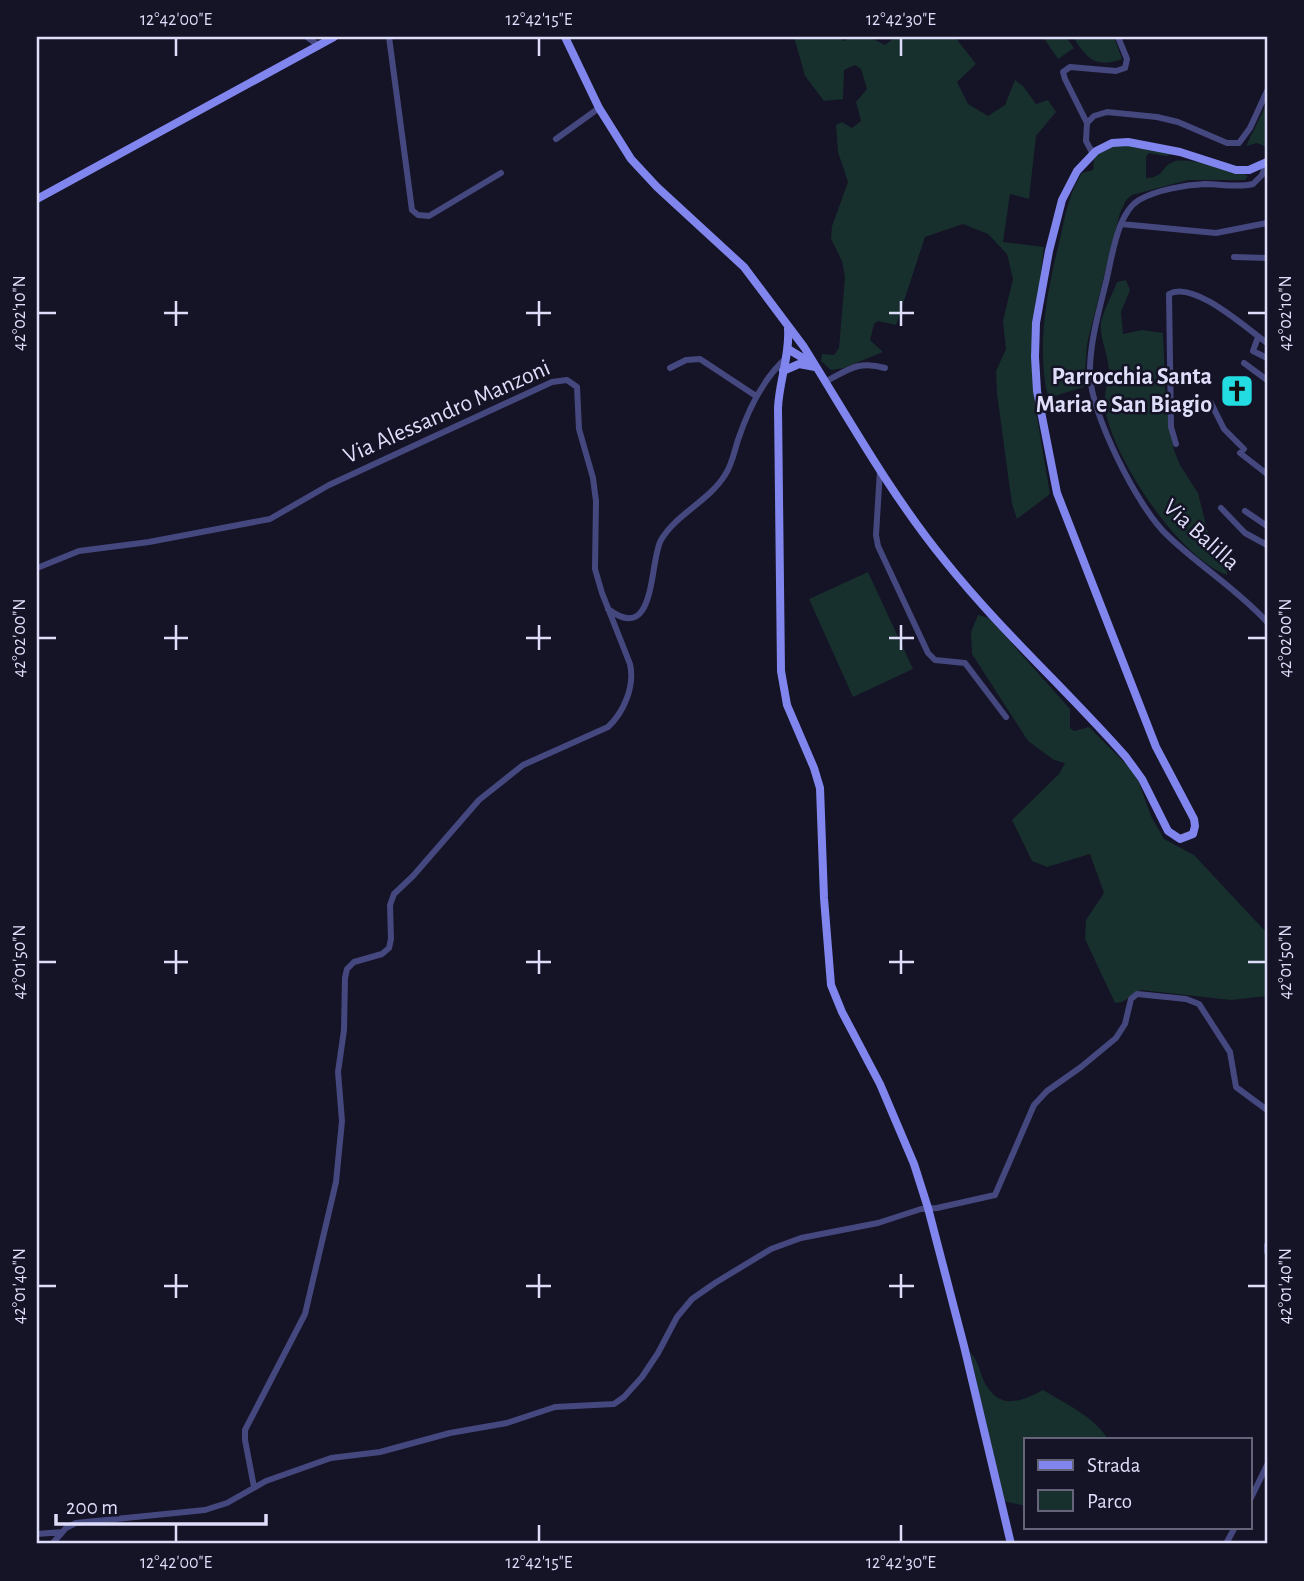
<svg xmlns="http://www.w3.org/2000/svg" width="1304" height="1581" font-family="'Alegreya Sans',sans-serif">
	<rect width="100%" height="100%" fill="#151326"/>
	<path fill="#172f2d" d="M794,37h45l4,4c16,-7 27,-4 42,4l10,-8h60l21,27 -19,18 11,22 20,12 17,-11 10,-25 8,6 13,18 12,-4 8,12 -20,24 -7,63 -19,-5 -7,48 41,5 -13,106 4,52 15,89 -33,25 -5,-15 -15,-110 -1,-23 10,-22 -3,-28 10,-42 -6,-25 -19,-20 -25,-10 -38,13 -29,88 -18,-4 -4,3 -4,16 13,12 -39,16 -13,2 -10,-9 1,-7 12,1 5,-7 6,-71 -3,-16 -11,-22 1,-13 16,-44 -10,-30 -2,-27 6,-3 10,6 9,-7 -5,-19 11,-13 -6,-20 -6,-4 -11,5 -1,29 -19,2 -19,-25z
		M1043,37h23l8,11 -16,11z
		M1073,37h41l8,22c-27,10 -35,-1 -49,-22z
		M1267,103v44l-10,-4 -11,3z
		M1117,144l61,9 -12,3 -17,-3 -3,4v21c20,-1 14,-11 27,-16 12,-6 64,8 75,14l-3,4h-57l-56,15 -6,5 -6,13 -33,131 -3,43 -36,11c-12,-53 -1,-107 12,-159 5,-23 9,-46 22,-66l11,-3 1,-13 8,-7z
		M1126,280l4,10 -9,22 2,22 19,-4 21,3 3,72 8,45 6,15 18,28 15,60 14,18v4c-48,-17 -116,-119 -122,-168 -2,-13 4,-25 4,-37 -1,-16 -10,-33 -8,-48 3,-13 11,-27 16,-40z
		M868,572l45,97 -60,28 -44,-98z
		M978,615l11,3 81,91v19l4,3 15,-4 47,47 15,42 13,23 30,16 72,77c-2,22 1,41 1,64l-36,4 -90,-10 -19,12 -7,1 -30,-64 1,-19 18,-27 -14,-39 -43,13 -15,-6 -20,-41 47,-46 6,-11 -11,-3 -26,-19 -56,-87 -1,-22z
		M970,1352c10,10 10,25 18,36 15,22 36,12 55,2 23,14 50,26 65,49h-82v67l-23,-5z"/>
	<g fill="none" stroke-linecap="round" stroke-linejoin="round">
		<path stroke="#45477f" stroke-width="6" d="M307,37l11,8
			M389,37l23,173 6,5 11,1 72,-43
			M1087,123l-22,-44 -2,-7 7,-5 46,4 9,-3 2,-9 -9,-22
			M556,139l43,-31
			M1093,154l-7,-13 1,-18 7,-7 13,-4 50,5 21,5 49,21h12l11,-15 17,-37
			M1267,163l-5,12 -9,9c-16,4 -32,0 -48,0 -20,1 -49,6 -66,16 -22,13 -27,58 -33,82 -7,29 -17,63 -16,93 1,39 48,133 77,160 32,31 70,54 100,87
			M1121,224l95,9 51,-10
			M1234,257l33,1
			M1258,337l-5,14 14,7
			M1244,363l23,17
			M670,368l16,-8 14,-1 56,37
			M825,382c23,-12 33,-22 60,-14
			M1211,403l13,26 20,20 -4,4 27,21
			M1176,444l-5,-17 -2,-133c25,-14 78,35 98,49
			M880,470l-4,65 2,11 50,107 7,7 30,3 41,54
			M1221,508l24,25 22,12
			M1245,511l22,15
			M37,568l42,-17 70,-9 121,-23 59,-34 223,-103 15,-2 10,7 2,42 14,49 3,23 -1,68 7,24 28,71c5,22 -6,48 -22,63l-85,38 -44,35 -66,76 -19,18 -4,11 1,34 -2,9 -7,6 -28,8 -7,7 -2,9 -1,52 -6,42 4,49 -6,61 -31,132 -60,116v10l9,47
			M608,609c49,37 41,-48 53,-69 15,-26 48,-39 64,-65 7,-10 9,-23 13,-35 10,-30 24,-60 48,-82
			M1267,1245v7
			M1250,1500l17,-35
			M37,1534l25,-2
			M52,1544l14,-16 10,-5 129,-13 22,-7 39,-22 65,-23 49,-6 70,-19 57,-10 48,-16 59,-3 10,-7 18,-20 16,-24 19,-36 15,-18 23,-16 56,-34 30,-11 77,-15 43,-14 16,-1 58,-13 39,-90 13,-14 34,-24 35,-29 9,-14 6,-25 6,-5 49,5 13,5 31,48 6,35 31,23
			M1226,1544l9,-17"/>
		<path stroke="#8186ee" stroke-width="8" d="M565,37l34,71 32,51 26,28 87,80 60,80c45,72 87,148 141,214 56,70 122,129 181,196l16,22 26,52 12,8 13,-5 2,-8 -1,-7 -38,-72 -99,-254 -20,-102 -2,-34 1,-34 13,-72 13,-51 15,-29 19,-20 16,-8 16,-1 52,10 56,18h13l18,-8
			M37,199l297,-162
			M788,329c2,26 -9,53 -10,79l3,263 6,34 27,63 6,20 4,110 7,87 11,27 38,72 34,80 14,44 36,138 47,198
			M788,349l23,14
			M783,371l16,-7 16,3"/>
	</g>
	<path fill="none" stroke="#deddfa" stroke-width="2.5" d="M176,38v18M539,38v18M901,38v18M176,301v25M539,301v25M901,301v25M38,313h18M164,313h24M526,313h25M889,313h25M1248,313h18M176,625v25M539,625v25M901,625v25M38,638h18M164,638h24M526,638h25M889,638h25M1248,638h18M176,950v24M539,950v24M901,950v24M38,962h18M164,962h24M526,962h25M889,962h25M1248,962h18M176,1274v24M539,1274v24M901,1274v24M38,1286h18M164,1286h24M526,1286h25M889,1286h25M1248,1286h18M176,1525v17M539,1525v17M901,1525v17"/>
	<defs>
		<symbol id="church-square" viewBox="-11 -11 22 22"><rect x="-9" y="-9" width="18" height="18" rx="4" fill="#23dce1" stroke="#151326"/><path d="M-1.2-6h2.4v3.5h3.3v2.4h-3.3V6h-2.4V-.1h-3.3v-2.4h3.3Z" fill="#111"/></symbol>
	</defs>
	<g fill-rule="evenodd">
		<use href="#church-square" x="1218" y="372" width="38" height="38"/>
	</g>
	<g text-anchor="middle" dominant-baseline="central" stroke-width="5" stroke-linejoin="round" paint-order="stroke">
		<g font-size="24" font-weight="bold" fill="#deddfa" stroke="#151326" text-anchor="end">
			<text x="1212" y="377">Parrocchia Santa<tspan x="1212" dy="28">Maria e San Biagio</tspan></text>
		</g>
		<g font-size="24" fill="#deddfa" stroke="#151326">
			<text transform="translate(447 412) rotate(-24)">Via Alessandro Manzoni</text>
			<text transform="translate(1201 535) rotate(42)">Via Balilla</text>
		</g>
	</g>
	<rect width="1304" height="1581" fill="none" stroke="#151326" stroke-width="77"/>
	<rect x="1024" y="1438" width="228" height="91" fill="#151326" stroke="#65647b" stroke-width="2"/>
	<rect x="1038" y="1460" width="35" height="10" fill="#8186ee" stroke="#65647b" stroke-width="2"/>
	<text x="1087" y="1472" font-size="21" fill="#deddfa">Strada</text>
	<rect x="1038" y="1490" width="35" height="21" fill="#172f2d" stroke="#65647b" stroke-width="2"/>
	<text x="1087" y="1508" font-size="21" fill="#deddfa">Parco</text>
	<path d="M56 1514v10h210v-10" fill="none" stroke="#deddfa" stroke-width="3.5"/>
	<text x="66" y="1514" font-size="21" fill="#deddfa" stroke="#151326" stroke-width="5" paint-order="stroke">200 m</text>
	<rect x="38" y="38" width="1228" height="1504" fill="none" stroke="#deddfa" stroke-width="2.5"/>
	<g font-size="18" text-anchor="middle" fill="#deddfa">
		<text x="176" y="25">12°42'00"E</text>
		<text x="539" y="25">12°42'15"E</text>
		<text x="901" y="25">12°42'30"E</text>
		<text transform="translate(19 313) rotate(-90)" y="6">42°02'10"N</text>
		<text transform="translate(1285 313) rotate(-90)" y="6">42°02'10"N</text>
		<text transform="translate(19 638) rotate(-90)" y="6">42°02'00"N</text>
		<text transform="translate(1285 638) rotate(-90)" y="6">42°02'00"N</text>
		<text transform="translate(19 962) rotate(-90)" y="6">42°01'50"N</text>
		<text transform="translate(1285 962) rotate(-90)" y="6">42°01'50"N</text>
		<text transform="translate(19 1286) rotate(-90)" y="6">42°01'40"N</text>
		<text transform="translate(1285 1286) rotate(-90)" y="6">42°01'40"N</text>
		<text x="176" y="1568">12°42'00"E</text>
		<text x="539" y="1568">12°42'15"E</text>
		<text x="901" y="1568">12°42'30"E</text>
	</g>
</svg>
